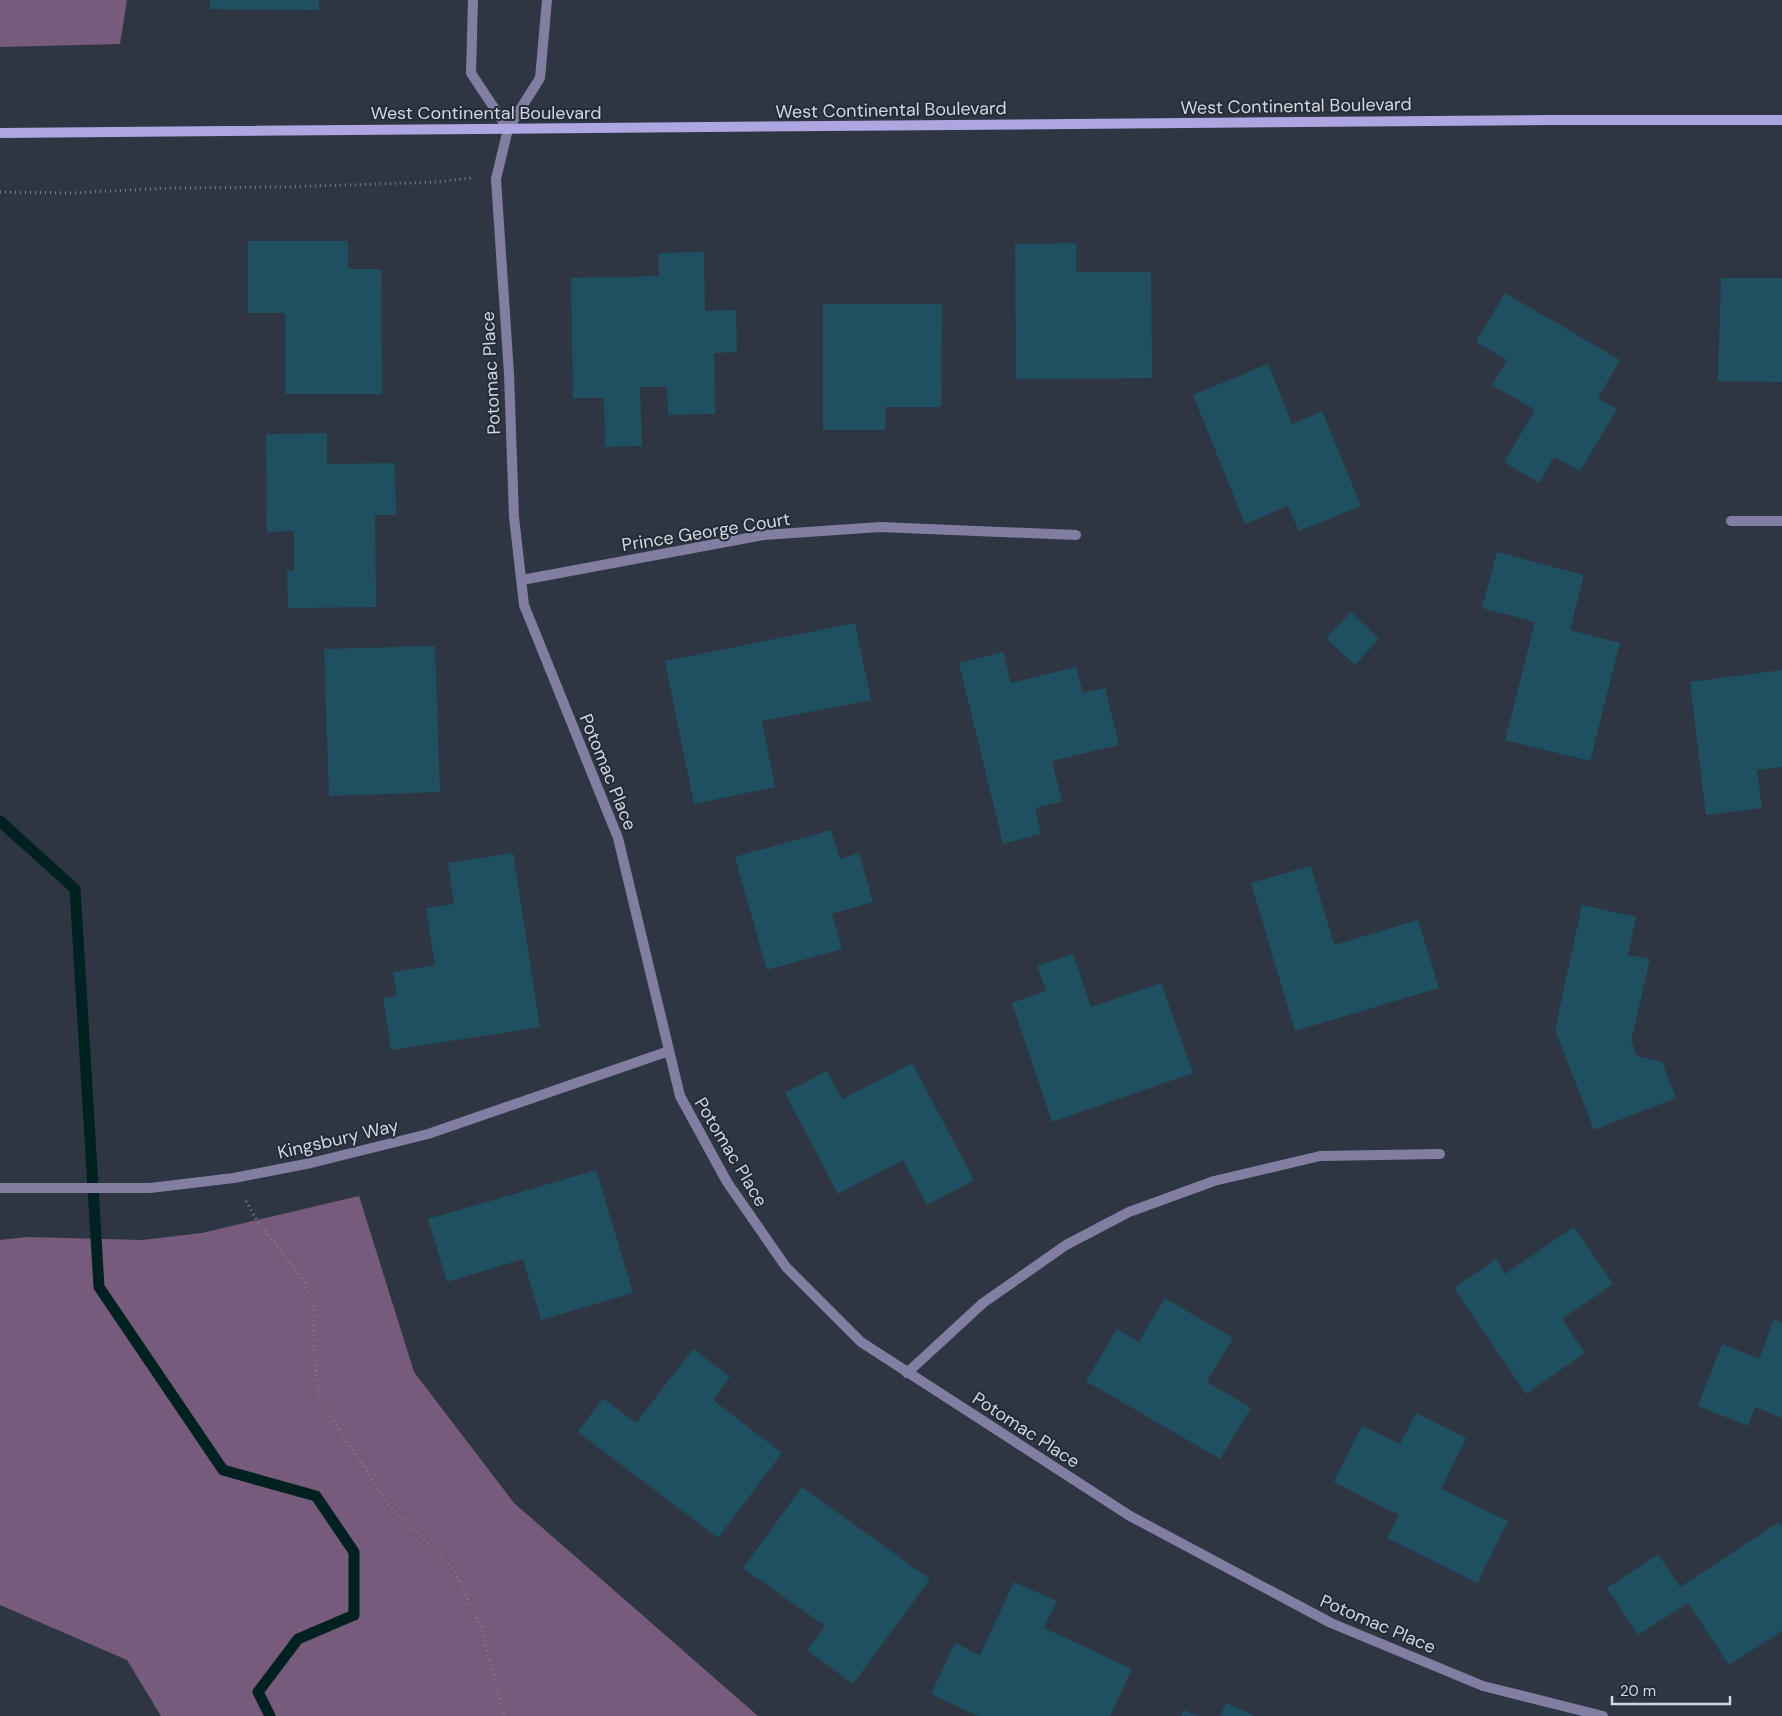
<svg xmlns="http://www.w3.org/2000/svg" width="1782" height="1716" font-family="'DM Sans',sans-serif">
	<rect width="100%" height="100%" fill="#2e3643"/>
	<path fill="#775b7c" d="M0,0h127l-7,44 -120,3z
		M359,1196l55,176 100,131 244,213h-597l-34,-56 -127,-55v-365l27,-3 115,3 60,-7z"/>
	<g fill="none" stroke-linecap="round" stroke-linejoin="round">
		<path stroke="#012020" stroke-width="11" d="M0,821l75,68 24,398 124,183 93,26 38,56v63l-56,24 -40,53 12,24"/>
	</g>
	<path fill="#1e5062" d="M210,0h109v10l-109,-1z
		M248,241h100v28h33l1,125h-97v-81h-37z
		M1076,243v29h75l1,106 -136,1 -1,-135z
		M704,252l1,59 31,-1 1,42 -23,1 1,61 -47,1 -1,-28h-27l2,59 -37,1 -1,-49h-31l-2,-120 88,-2v-23z
		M1721,278h61v104l-64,-1z
		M1505,293l115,67 -22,38 19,11 -37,62 -26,-14 -15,26 -35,-21 31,-52 -43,-25 15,-25 -31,-18z
		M823,304h119l-1,103h-56v23h-62z
		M1268,364l24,60 30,-13 39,95 -62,25 -11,-25 -43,18 -52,-129z
		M327,433v31l68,-1 1,52h-21l1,92 -88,1 -1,-37h7v-40l-27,1 -1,-98z
		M1497,552l87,23 -14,55 50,13 -30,118 -85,-21 30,-118 -53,-14z
		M1351,612l28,27 -24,26 -29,-27z
		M855,623l16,77 -109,21 13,66 -81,17 -29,-143z
		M435,646l5,146 -111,4 -5,-147z
		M1003,652l8,31 65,-16 7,26 22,-5 14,57 -67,16 10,40 -27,7 6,26 -38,10 -44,-181z
		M1782,670v97l-25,3 5,38 -56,7 -16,-133z
		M831,830l9,29 19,-6 14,49 -41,12 10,35 -75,21 -32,-113z
		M513,853l27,174 -149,23 -8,-52 14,-2 -4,-24 42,-7 -9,-57 28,-4 -6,-41z
		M1311,866l23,79 84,-25 21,68 -144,43 -44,-148z
		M1582,905l54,12 -8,38 22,4 -19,82 6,15 25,6 14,36 -82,32 -39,-100z
		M1073,954l18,53 70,-24 32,90 -141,49 -40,-119 34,-12 -9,-25z
		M912,1063l62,117 -47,25 -24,-45 -65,34 -53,-101 42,-22 15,28z
		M596,1170l37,123 -92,27 -18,-61 -76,23 -19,-63z
		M1574,1227l39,57 -51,35 23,34 -59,41 -72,-106 42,-29 9,15z
		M1165,1298l68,40 -26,44 44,26 -31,51 -134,-78 31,-52 22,13z
		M1774,1319l8,4v95l-27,-11 -7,19 -50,-20 24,-62 37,15z
		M693,1349l37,28 -17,23 69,53 -64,85 -140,-106 25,-34 33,25z
		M1416,1413l50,25 -25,51 67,32 -31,62 -90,-45 12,-23 -65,-33 28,-56 38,18z
		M802,1487l128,92 -77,105 -46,-34 18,-24 -82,-58z
		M1779,1522l3,5v104l-53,34 -41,-62 -50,32 -31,-47 51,-34 22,33z
		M1014,1582l43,19 -13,27 88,41 -22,47h-132l-47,-22 24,-51 25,12z
		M1226,1703l29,13h-35z
		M1184,1710l14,6h-17z"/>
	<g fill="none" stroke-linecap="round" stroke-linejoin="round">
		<path stroke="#797f8a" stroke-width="3" stroke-dasharray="1 4" stroke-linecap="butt" d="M0,192l71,1 101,-5 111,-1 155,-5 33,-4
			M246,1201l12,21 44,56 12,26v50l5,44 69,106 67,67 27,59 22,86"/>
		<path stroke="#827ea2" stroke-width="10" d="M473,0l-2,73 37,56
			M547,0l-7,78 -32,51 -12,50 13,195 5,143 10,88 94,233 62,258 47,86 59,85 75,75 269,174 201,107 152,63 120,30
			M1731,521h51
			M522,580l242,-45 116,-8 196,8
			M0,1188h150l84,-10 77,-15 117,-29 241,-83
			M907,1373l76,-70 83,-58 63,-33 85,-31 106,-25 120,-2"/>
		<path stroke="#ada6e0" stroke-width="10" d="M0,133l1548,-13h234"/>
	</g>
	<g text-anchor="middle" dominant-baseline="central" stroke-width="4" stroke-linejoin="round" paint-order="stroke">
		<g font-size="18" fill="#d2d7df" stroke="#242c38">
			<text transform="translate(1296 106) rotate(-1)">West Continental Boulevard</text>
			<text transform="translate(891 110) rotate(-1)">West Continental Boulevard</text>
			<text x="486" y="113">West Continental Boulevard</text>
			<text transform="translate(491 373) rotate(-93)">Potomac Place</text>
			<text transform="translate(706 532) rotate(-9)">Prince George Court</text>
			<text transform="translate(608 772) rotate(68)">Potomac Place</text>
			<text transform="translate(338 1139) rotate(-13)">Kingsbury Way</text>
			<text transform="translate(731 1152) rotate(59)">Potomac Place</text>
			<text transform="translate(1026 1430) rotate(33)">Potomac Place</text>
			<text transform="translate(1378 1624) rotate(23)">Potomac Place</text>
		</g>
	</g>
	<path d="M1612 1696v8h118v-8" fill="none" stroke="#d2d7df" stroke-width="2.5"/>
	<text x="1620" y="1696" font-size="15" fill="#d2d7df" stroke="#242c38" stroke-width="4" paint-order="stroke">20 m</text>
</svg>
